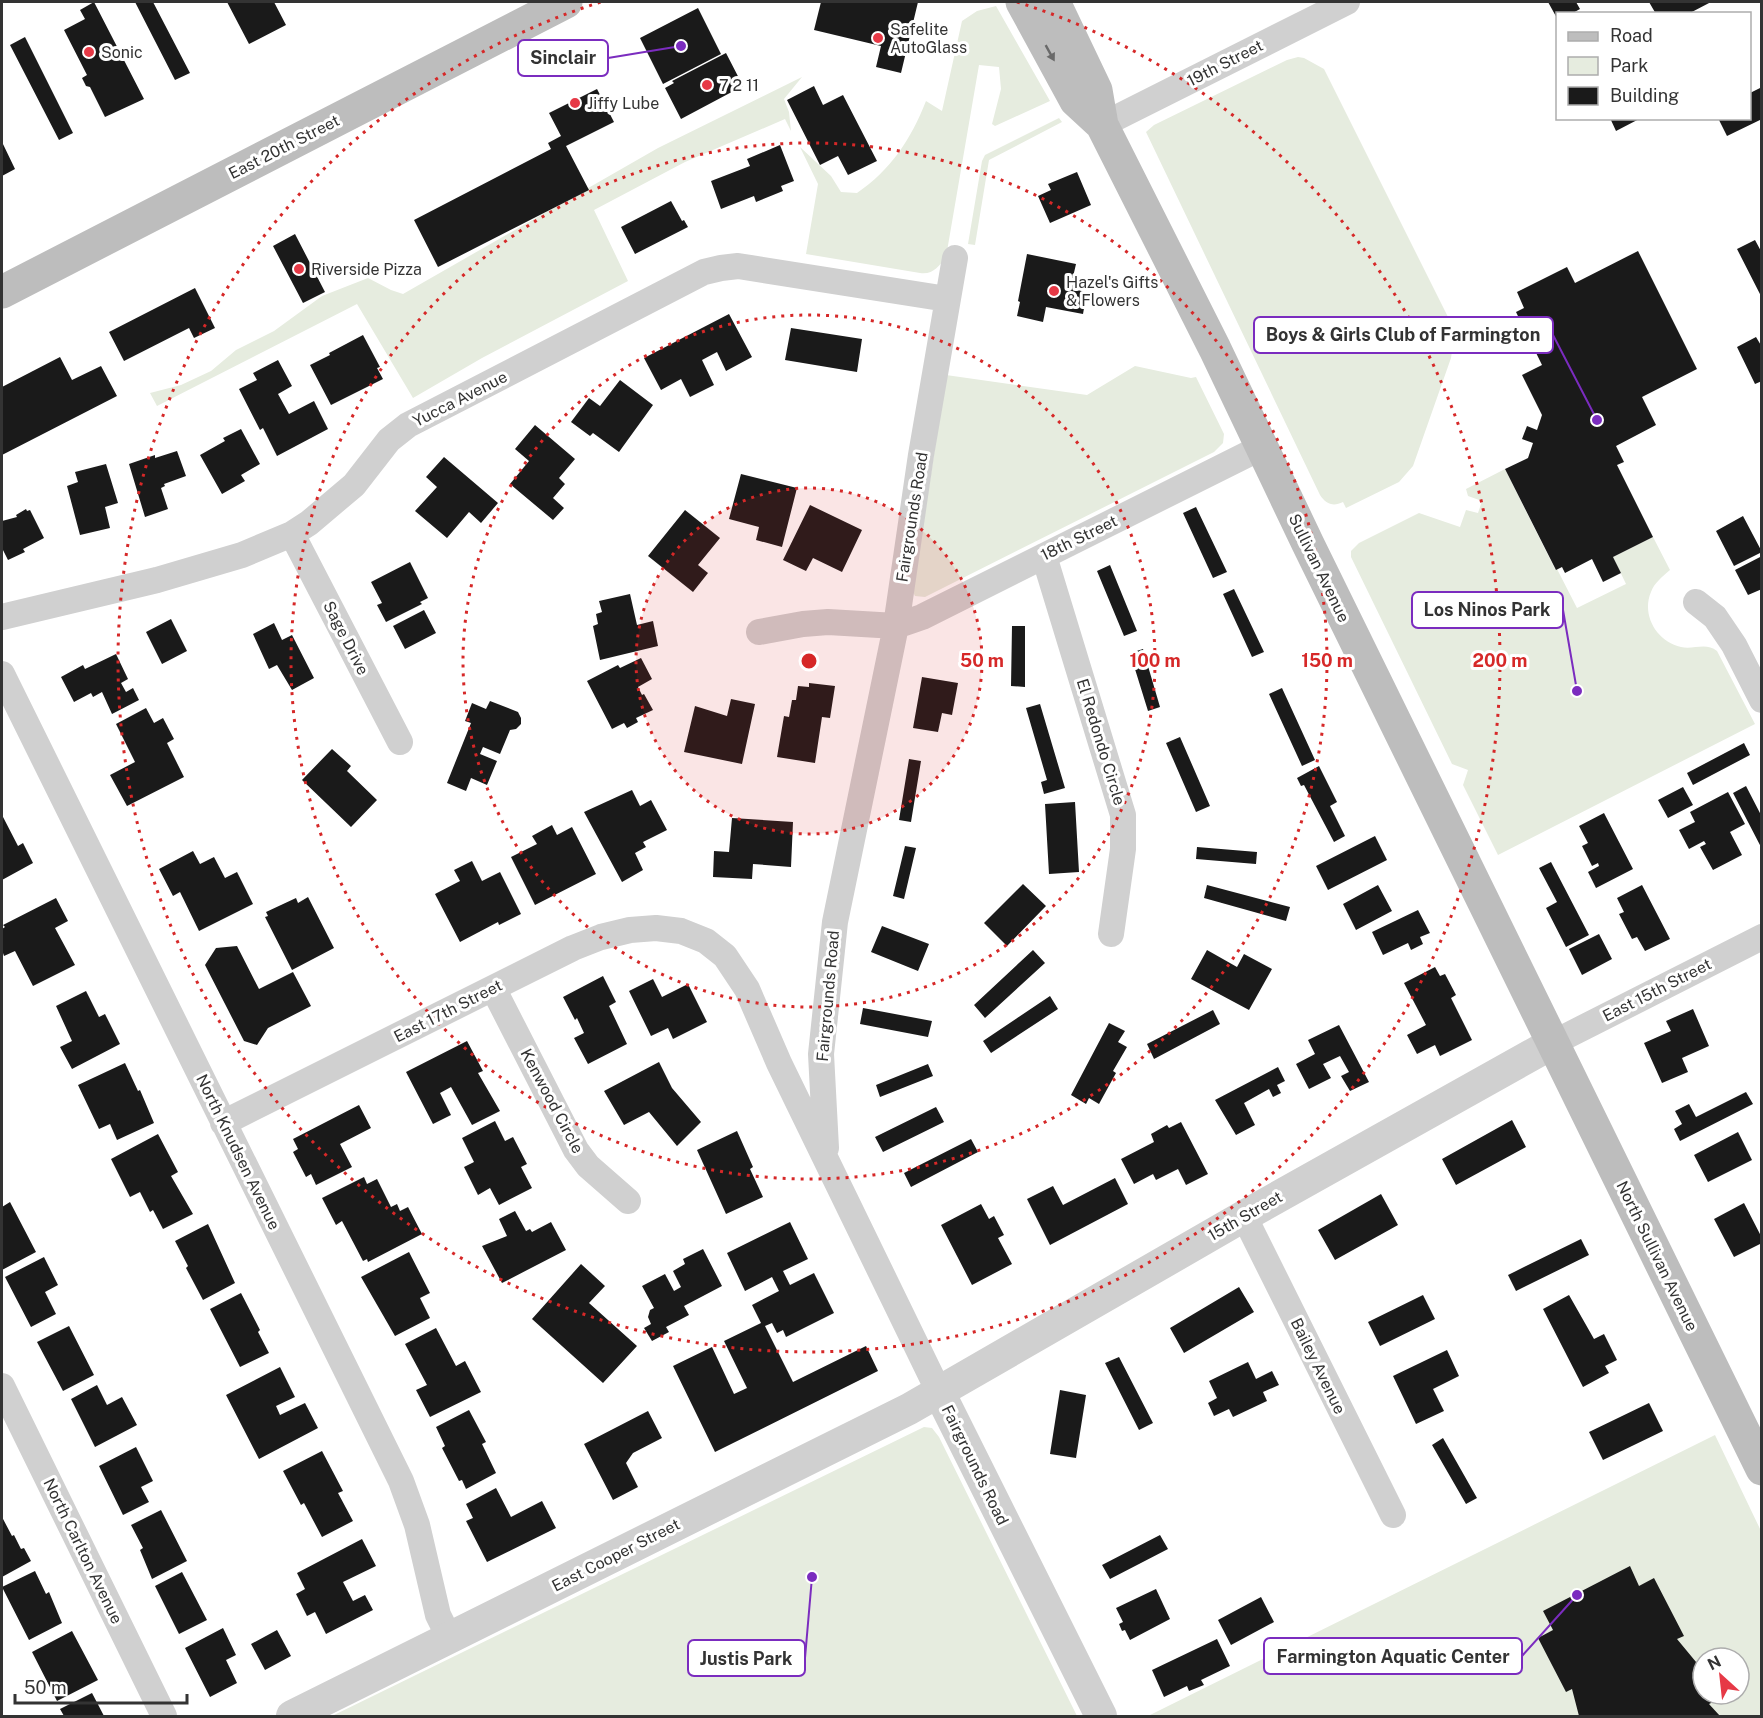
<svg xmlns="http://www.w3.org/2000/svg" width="1763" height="1718" font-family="'Public Sans',sans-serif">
	<rect width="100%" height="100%" fill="#fff"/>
	<path fill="#e6ecdf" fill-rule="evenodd" d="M996,6l54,95 -55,25 -3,-2 9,-35 -2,-22 -20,-2 -33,192c-7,9 -13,18 -26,16l-114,-19 12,-70 -18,-37 31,29 10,16 16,1c34,-23 54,-54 69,-92l16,10 20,-90 15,-10z
		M1298,57l6,1 20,11 124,248 6,21 -3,20 -38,108 -14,16 -53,26 -3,-6c-10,5 -17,2 -23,-7l-174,-363 8,-7 133,-65z
		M802,77l-18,22 5,13 2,19 -6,-12 -100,43 -91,48 34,71 -146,77 -69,40 -56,-94 -200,102 -7,-13 31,-8 30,-14 25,-21 38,-19 48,-35 46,-18 23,12 12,4 255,-146z
		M1059,118l3,4 -73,38 -14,85 -7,-1 14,-83 3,-6z
		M1135,366l56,12 5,-1 28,57 -1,9 -9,9 -289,145 -10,-1 -2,-4 33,-217 141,20z
		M1505,469l50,100h2l20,39 49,-24 -13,-27 40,-20 17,33c-7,6 -16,13 -19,22 -10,23 6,50 30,55 12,3 25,-5 36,4l38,73 -257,131 -35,-70 5,-15 -16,-6 -101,-207v-6l8,-8 60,-30 41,14 6,-17 12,3 4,-12 -14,-5 -2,-7z
		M924,1427l8,1 7,9 138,279h-745z
		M1715,1435l46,96v185h-613zM1703,1658h36v36h-36z"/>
	<path fill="#1a1a1a" d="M94,2l50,97 -39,18 -15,-30 -4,-1 -4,-8 5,-3 -23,-45 21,-11 -5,-9z
		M135,2h18l37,71 -15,7z
		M227,2h47l12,23 -37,19z
		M821,2h97l-17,71 -25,-6 5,-21 -67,-16z
		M1548,2h28l4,7 -9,5h-13v6z
		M1649,2h62l-23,12h-32z
		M698,8l23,46 -58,30 -23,-46z
		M25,37l48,96 -14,7 -49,-95z
		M726,53l17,33 -62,33 -16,-31 9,-5 -2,-2z
		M814,86l9,19 20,-10 34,66 -29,14 -10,-19 -18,9 -33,-65z
		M1762,87v32l-35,17 -9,-18h32v-25z
		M597,89l17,33 -48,24 23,44 -151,77 -24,-47 137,-71 -3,-6 13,-7 -12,-23z
		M1610,118h31l-25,13z
		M2,142l13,27 -13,7z
		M780,145l14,36 -13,5 2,5 -27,11 -2,-6 -33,13 -10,-28 39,-15 -3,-7z
		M1077,172l14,33 -41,18 -12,-27 13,-6 -3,-6z
		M671,201l11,20 2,-1 4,7 -53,27 -14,-27z
		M295,234l30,58 -22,11 -30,-57z
		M1755,240l7,13v45l-25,-49z
		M1638,251l59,118 -55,28 14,28 -40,21 8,16 -7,3 36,72 -40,20 8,16 -18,9 -11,-23 -27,14 -3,-6 -6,3 -51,-101 23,-11 5,-15 -11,-4 5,-13 10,4 5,-15 -20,-40 20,-10 -26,-53 8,-4 -7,-16 50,-25 8,16z
		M1027,254l49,10 -3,13 16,3 -6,34 -37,-7 -3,15 -26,-6 3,-14 -2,-1z
		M195,288l20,40 -21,10 -5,-10 -65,33 -15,-29z
		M729,314l23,43 -26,14 -9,-19 -15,8 12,25 -24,12 -9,-18 -20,11 -17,-32z
		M791,328l71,11 -5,33 -72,-12z
		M363,335l17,32 -3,1 6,11 -52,26 -21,-40 20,-10 -1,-2z
		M1756,337l6,10v34l-7,3 -18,-37z
		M60,357l12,23 29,-14 16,30 -115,59v-68z
		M278,360l14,26 -14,8 11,20 25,-13 14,28 -51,27 -14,-28 -3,2 -21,-41 18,-9 -4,-7z
		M620,380l33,25 -34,47 -26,-19 -3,3 -19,-14 18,-24 11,8z
		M535,425l40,34 -16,19 6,6 -12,14 11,10 -11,12 -43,-36 19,-23 -14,-12z
		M241,429l19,35 -19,11 4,6 -23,13 -22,-39 25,-14 -2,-3z
		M177,451l9,25 -22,8 1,2 -4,2 7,21 -23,8 -16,-53 26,-9v3z
		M444,457l54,46 -17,20 -12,-11 -22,26 -32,-27 22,-24 -11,-10z
		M106,464l12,39 -13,4 5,21 -30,7 -13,-49 11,-4 -3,-10z
		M741,474l56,14 -15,59 -26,-7 3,-13 -30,-8z
		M810,505l52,25 -20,42 -29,-14 -7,13 -23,-11z
		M1196,507l31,65 -14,6 -30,-65z
		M26,509l1,2 3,-1 14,28 -21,11 2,3 -17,8 -6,-12v-27l15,-4 -1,-2z
		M685,510l35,28 -22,27 10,8 -15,19 -45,-36z
		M1743,516l19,36 -28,14 -18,-35z
		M1762,556v33l-14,6 -13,-25z
		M410,562l18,36 -8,4 2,2 -36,18 -9,-17 5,-2 -11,-21z
		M1110,565l27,66 -13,5 -27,-65z
		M1234,589l30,63 -12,5 -29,-63z
		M630,594l7,31 16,-4 5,25 -58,14 -7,-34 5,-2 -2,-10 6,-2 -3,-11z
		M424,610l12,23 -31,16 -12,-23z
		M171,619l16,32 -25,13 -16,-32z
		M274,623l8,17 10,-5 22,43 -22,12 -15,-25 -8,4 -16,-35z
		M1012,626h13v61l-14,-1z
		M1143,649l17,58 -12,4 -18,-58z
		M116,654l12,25 -7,4 5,9 7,-4 6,12 -27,14 -10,-22 -9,5 -2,-4 -17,9 -13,-25 22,-12 2,4z
		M641,658l11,21 -14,8 4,8 2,-1 9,16 -17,8 2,4 -11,6 -3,-5 -12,6 -25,-48 31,-16 2,3z
		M922,677l36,6 -6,32 -10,-2 -4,19 -25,-4z
		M809,683l26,3 -5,32 -8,-1 -7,46 -38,-6 7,-41 5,1 3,-17h4l2,-14 11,1z
		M1282,688l33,72 -13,6 -33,-72z
		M731,699l24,5 -13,60 -58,-12 11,-46 32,10z
		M490,701l28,11 3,6v6l-5,5 -6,1 -10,24 -17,-7 -3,7 17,7 -10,24 -16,-7 -5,13 -19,-8 24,-60 -6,-2 7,-18 14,6z
		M1040,704l25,84 -21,6 -3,-12 6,-2 -21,-72z
		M146,708l8,15 9,-5 11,21 -7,4 17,34 -57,29 -17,-31 25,-13 -19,-38z
		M1180,737l30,69 -14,6 -30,-69z
		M1744,743l6,12 -57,30 -6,-12z
		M332,749l19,17 -4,5 30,29 -26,27 -49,-47z
		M909,759l12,2 -10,61 -12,-2z
		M1319,766l18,36 -7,4 15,30 -11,6 -30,-57 -3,1 -4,-8z
		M1746,786l16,31v32l-29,-56z
		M1683,787l10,18 -25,13 -10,-18z
		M632,790l8,16 11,-6 16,30 -24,12 3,5 -11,6 8,17 -21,12 -38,-70z
		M1728,792l17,32 -15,8 12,23 -29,15 -13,-23 6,-3 -2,-3 -15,8 -10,-19 16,-8 -5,-10z
		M1075,802l4,70 -30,2 -4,-70z
		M1604,813l29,56 -37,19 -8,-16 11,-6 -1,-3 -6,3 -10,-20 6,-3 -9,-17z
		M2,815l16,31 5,-3 10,20 -31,17z
		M732,818l61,4 -2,45 -38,-3 -1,15 -39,-2 1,-26 15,1z
		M552,825l5,10 15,-8 24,47 -61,31 -24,-48 26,-13 -5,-8z
		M1375,836l12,24 -59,30 -12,-24z
		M905,846l11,2 -12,51 -11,-3z
		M1197,847l60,5 -1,12 -60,-5z
		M193,851l7,13 14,-7 11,21 12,-6 16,32 -54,27 -19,-39 -7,4 -14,-27z
		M472,861l10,20 18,-9 21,42 -22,11 -1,-3 -38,20 -25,-48 25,-13 -6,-11z
		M1551,862l38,73 -23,12 -20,-39 11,-6 -18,-34z
		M1023,884l23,22 -39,40 -23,-23z
		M1207,885l83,22 -4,14 -82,-23z
		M1378,885l14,26 -36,19 -13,-26z
		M1642,885l28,54 -25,12 -8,-14 -5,2 -13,-25 5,-2 -7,-14z
		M308,897l26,51 -42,22 -27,-53 3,-1 -2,-4 30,-14 2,5z
		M56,898l12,23 -13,7 20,37 -42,21 -18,-35 -11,5 -2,-6v-21l3,-2 -2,-2z
		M1418,910l12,23 -10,4 3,7 -12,6 -3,-7 -25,12 -11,-23z
		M882,926l47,18 -11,27 -47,-19z
		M1599,934l13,25 -30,16 -13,-26z
		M237,946l22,43 34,-17 18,34 -43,22 -11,17 -13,-4 -39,-76 11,-17z
		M1033,950l12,13 -60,55 -11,-13z
		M1207,950l30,17 7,-13 28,15 -23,41 -58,-31z
		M1435,967l5,9 5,-2 11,21 -5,3 21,42 -32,16 -5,-11 -18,9 -10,-19 19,-10 -22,-42z
		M603,976l13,26 -7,4 18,38 -39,20 -14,-26 10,-5 -7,-15 -2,2 -12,-23z
		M653,979l9,18 26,-13 19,38 -34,17 -5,-11 -17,8 -22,-45z
		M86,991l13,26 6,-3 15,30 -48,25 -12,-22 12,-6 -16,-35z
		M1050,996l8,13 -67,44 -8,-12z
		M863,1008l69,13 -4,16 -68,-13z
		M1693,1009l16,37 -27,12 6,14 -26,11 -18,-40 27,-12 -5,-10z
		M1213,1010l7,14 -66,35 -7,-15z
		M1109,1023l16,8 -7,11 9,5 -14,24 3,2 -17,31 -10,-6 -3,6 -15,-9z
		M1339,1025l30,57 -19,9 -9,-15 8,-4 -9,-16 -17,8 8,14 -22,11 -13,-25 19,-10 -7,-14z
		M467,1041l16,30 -5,2 22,38 -28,14 -21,-38 -11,6 11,22 -18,9 -27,-52z
		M659,1062l13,26 29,34 -24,24 -28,-34 -25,13 -20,-34z
		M125,1063l13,28 2,-1 14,33 -37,17 -7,-16 -11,5 -21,-44z
		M928,1064l5,12 -53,21 -4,-12z
		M1278,1067l7,14 -8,4 4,8 -8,4 -4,-8 -25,14 11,22 -19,10 -21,-35z
		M1746,1092l7,12 -73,37 -6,-12 8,-5 -7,-13 14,-7 7,13z
		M359,1105l12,23 -31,16 12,23 -36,18 -5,-11 -5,3 -13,-25 5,-3 -5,-10z
		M936,1107l8,15 -61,30 -8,-15z
		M1512,1120l14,27 -70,38 -14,-26z
		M495,1121l10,20 8,-4 14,27 -6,3 11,21 -33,17 -9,-17 -12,7 -14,-28 10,-5 -12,-24z
		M1181,1122l27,52 -22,11 -8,-16 -22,11 -3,-6 -19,10 -13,-25 33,-17 -3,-8 16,-9 2,3z
		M737,1131l16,36 -3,2 13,28 -37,17 -29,-64z
		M1738,1132l14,28 -44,22 -14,-27z
		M158,1134l20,38 -7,4 22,38 -30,15 -10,-19 -3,2 -10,-20 -10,5 -19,-38z
		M971,1139l7,13 -67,35 -7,-14z
		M364,1177l3,7 10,-5 14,28 6,-3 3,7 8,-4 14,27 -54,28 -1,-3 -4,2 -21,-40 -6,4 -14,-27z
		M1115,1178l13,26 -78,41 -23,-46 26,-13 10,19z
		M1381,1194l17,31 -63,35 -17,-30z
		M10,1202l26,50 -34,18v-63z
		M1744,1203l18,35v5l-28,14 -20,-38z
		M981,1204l8,15 5,-3 10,19 -6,3 14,26 -40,21 -31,-60z
		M515,1211l11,20 4,-2 2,3 19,-10 15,28 -64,33 -20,-37 25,-10 -8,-17z
		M790,1222l18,37 -25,12 7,14 24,-12 20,40 -48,24 -3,-7 -6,3 -5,-10 -7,3 28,56 73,-36 12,25 -163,81 -42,-86 39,-19 22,47 13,-6 -23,-47 37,-18 -9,-18 27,-14 -7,-14 -27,14 -18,-38z
		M208,1224l27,59 -32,17 -17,-32 2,-2 -13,-25z
		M1581,1239l8,16 -73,36 -8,-16z
		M703,1249l19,37 -38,20 5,9 -23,12 3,5 -17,9 -8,-13 7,-4 -3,-7 2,-7 4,-2 -12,-22 23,-12 9,17 7,-4 -8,-16 12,-7 -2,-5z
		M409,1252l21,41 -10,5 10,20 -35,18 -34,-59z
		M44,1257l14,28 -13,7 11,22 -25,13 -26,-50z
		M581,1264l24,22 -16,17 48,43 -34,37 -71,-64z
		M1239,1287l15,25 -70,41 -14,-25z
		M241,1293l19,37 -2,2 11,21 -29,14 -30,-58z
		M1423,1295l12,24 -55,27 -12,-24z
		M1569,1295l25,44 10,-5 13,26 -12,6 4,7 -26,14 -40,-78z
		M69,1326l25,49 -31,16 -26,-49z
		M436,1328l20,38 9,-5 16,31 -51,25 -14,-27 11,-5 -22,-41z
		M1447,1350l12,26 -26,13 11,22 -28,13 -23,-48z
		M1119,1357l34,66 -14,7 -34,-67z
		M1248,1362l8,17 16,-8 7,14 -16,7 4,9 -34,16 -4,-8 -15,7 -6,-13 9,-5 -8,-17z
		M280,1367l15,30 -19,9 4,9 25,-12 13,25 -59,31 -33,-64z
		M97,1385l10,20 15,-8 15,28 -42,22 -24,-48z
		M1060,1390l26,5 -10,63 -26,-4z
		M1649,1403l14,28 -60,29 -14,-28z
		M469,1410l17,32 -4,2 14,29 -30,16 -4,-9 -3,1 -17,-33 3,-2 -9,-19z
		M648,1411l14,27 -29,15 -7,10 12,24 -25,13 -29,-56z
		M1443,1438l34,60 -11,6 -34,-59z
		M136,1447l17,34 -12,6 8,15 -26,13 -24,-49z
		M322,1451l21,40 -5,2 15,28 -31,16 -18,-34 -3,2 -18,-34z
		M496,1488l15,29 31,-16 14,27 -69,34 -21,-41 7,-3 -7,-14z
		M161,1510l26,51 -35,18 -12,-29 3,-2 -12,-23z
		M2,1517l10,19 2,-1 7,14 3,-1 7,13 -29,16z
		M1160,1535l8,14 -58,30 -8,-14z
		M362,1539l14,27 -33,16 10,19 12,-6 8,15 -47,24 -11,-22 -8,4 -11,-22 9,-5 -8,-16z
		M1630,1566l9,20 15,-8 30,58 -7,3 24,29 -7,4 9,11v11h10l4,6 -8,4 11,12h-141l-7,-27 -6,3 -28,-54 15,-8 -10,-19z
		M35,1571l11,23 3,-2 13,31 -33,17 -27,-53z
		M182,1572l25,48 -28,14 -24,-48z
		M1156,1589l14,30 -40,21 -5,-10 -3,1 -3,-7 4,-2 -7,-14z
		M1261,1597l13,25 -43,23 -13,-25z
		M223,1628l13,27 -10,5 11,23 -27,14 -25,-49z
		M277,1630l14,26 -26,14 -14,-26z
		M72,1631l26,49 -41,21 -25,-49z
		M1217,1639l13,27 -29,14 3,5 -15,6 -2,-5 -23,11 -12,-27z
		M92,1693l12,23h-40l-4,-7z"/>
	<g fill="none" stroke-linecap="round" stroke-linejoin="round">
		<path stroke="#d0d0d0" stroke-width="26" d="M1102,125l245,-123
			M292,534l108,208
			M1044,556l79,259v34l-12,85
			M1696,602l19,15 19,28 28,55
			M2,617l155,-37 85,-25 50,-21 17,-11 45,-38 35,-45 19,-15 296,-153 17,-4 17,-2 209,33
			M759,632l44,-8 25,-2 68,4 26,-9 340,-170
			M2,674l399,807 16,44 21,90 12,24
			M493,988l83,162 12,16 40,35
			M1553,1043l209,-106
			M223,1123l350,-175 28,-11 29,-7 26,-2 25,3 25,10 19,15 22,33 32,74 160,329
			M826,1148l-5,-94 14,-132 61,-296 25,-171 34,-197
			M1244,1216l149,299
			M2,1386l162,330"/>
		<path stroke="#d0d0d0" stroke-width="32" d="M939,1392l162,324
			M292,1716l617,-307 335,-193 309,-173"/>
		<path stroke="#bdbdbd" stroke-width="33" d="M1022,2l54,99 26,24
			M1054,2l42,88 6,35 113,224 93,195 454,925
			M2,292l564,-290"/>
	</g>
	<defs><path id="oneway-solid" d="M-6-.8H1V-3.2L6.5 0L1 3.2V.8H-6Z" transform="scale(1.5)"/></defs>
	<use fill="#6a6a6a" href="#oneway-solid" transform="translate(1050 53) rotate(61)"/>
	<circle cx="809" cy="661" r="173" fill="#d62828" fill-opacity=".12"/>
	<g fill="none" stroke="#d62828" stroke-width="3" stroke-dasharray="3 6">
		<circle cx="809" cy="661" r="173"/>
		<circle cx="809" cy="661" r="346"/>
		<circle cx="809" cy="661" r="518"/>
		<path d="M1017 2A691 691 0 1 1 601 2"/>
	</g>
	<g fill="#e63946" stroke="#fff" stroke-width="2">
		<circle cx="878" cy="38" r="6"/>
		<circle cx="89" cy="52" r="6"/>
		<circle cx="707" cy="85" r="6"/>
		<circle cx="575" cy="103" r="6"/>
		<circle cx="299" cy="269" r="6"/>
		<circle cx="1054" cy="291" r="6"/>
	</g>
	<g text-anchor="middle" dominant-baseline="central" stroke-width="6" stroke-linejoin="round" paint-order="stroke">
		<g font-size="16" fill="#333" stroke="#fff" text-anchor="start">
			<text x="890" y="29">Safelite<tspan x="890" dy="18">AutoGlass</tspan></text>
			<text x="101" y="52">Sonic</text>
			<text x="719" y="85">7 2 11</text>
			<text x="587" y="103">Jiffy Lube</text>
			<text x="311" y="269">Riverside Pizza</text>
			<text x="1066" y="282">Hazel's Gifts<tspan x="1066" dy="18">&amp; Flowers</tspan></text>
		</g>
		<g font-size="16" fill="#333" stroke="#fff">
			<text transform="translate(1225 63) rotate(-27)">19th Street</text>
			<text transform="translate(284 147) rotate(-27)">East 20th Street</text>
			<text transform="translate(460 399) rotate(-27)">Yucca Avenue</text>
			<text transform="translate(912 517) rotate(-81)">Fairgrounds Road</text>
			<text transform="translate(1079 538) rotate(-26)">18th Street</text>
			<text transform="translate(1319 568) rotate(64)">Sullivan Avenue</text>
			<text transform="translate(346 638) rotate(63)">Sage Drive</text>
			<text transform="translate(1101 742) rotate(73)">El Redondo Circle</text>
			<text transform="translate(1657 990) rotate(-27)">East 15th Street</text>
			<text transform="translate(828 996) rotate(-85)">Fairgrounds Road</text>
			<text transform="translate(448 1011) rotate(-27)">East 17th Street</text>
			<text transform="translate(552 1101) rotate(62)">Kenwood Circle</text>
			<text transform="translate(238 1152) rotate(64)">North Knudsen Avenue</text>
			<text transform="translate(1245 1216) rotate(-30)">15th Street</text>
			<text transform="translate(1657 1256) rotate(64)">North Sullivan Avenue</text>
			<text transform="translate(1318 1366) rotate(64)">Bailey Avenue</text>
			<text transform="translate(975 1465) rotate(64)">Fairgrounds Road</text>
			<text transform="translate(83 1551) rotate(64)">North Carlton Avenue</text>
			<text transform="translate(616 1555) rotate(-27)">East Cooper Street</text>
		</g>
	</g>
	<circle cx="809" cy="661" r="9" fill="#d62828" stroke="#fff" stroke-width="3"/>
	<g font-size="18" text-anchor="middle" font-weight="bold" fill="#d62828" stroke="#fff" stroke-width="6" stroke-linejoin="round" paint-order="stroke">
		<text x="982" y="667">50 m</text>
		<text x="1155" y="667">100 m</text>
		<text x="1327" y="667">150 m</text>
		<text x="1500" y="667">200 m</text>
	</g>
	<path fill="none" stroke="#7b2cbf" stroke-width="2" d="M681 46L608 58M1597 420L1553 335M1577 691L1563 610M1577 1595L1522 1656M812 1577L805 1658"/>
	<g fill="#7b2cbf" stroke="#fff" stroke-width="2">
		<circle cx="681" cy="46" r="6"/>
		<circle cx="1597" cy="420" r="6"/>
		<circle cx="1577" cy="691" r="6"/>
		<circle cx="1577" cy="1595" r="6"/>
		<circle cx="812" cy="1577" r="6"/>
	</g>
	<g fill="#fff" stroke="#7b2cbf" stroke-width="2">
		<rect x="518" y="40" width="90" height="36" rx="6"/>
		<rect x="1254" y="317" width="299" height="36" rx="6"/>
		<rect x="1412" y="592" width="151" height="36" rx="6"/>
		<rect x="1264" y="1638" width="258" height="36" rx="6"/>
		<rect x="688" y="1640" width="117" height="36" rx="6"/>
	</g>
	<g font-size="18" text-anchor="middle" font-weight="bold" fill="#333">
		<text x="563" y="64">Sinclair</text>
		<text x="1403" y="341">Boys &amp; Girls Club of Farmington</text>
		<text x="1487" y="616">Los Ninos Park</text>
		<text x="1393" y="1663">Farmington Aquatic Center</text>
		<text x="746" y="1665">Justis Park</text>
	</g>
	<rect width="1763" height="1718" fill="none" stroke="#333333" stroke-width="6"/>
	<rect x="1556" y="12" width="195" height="108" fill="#ffffff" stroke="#adadad" stroke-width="1.5"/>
	<rect x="1568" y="32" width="30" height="9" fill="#bdbdbd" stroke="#adadad" stroke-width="1.5"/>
	<text x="1610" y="42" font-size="18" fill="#333333">Road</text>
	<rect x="1568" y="57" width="30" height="18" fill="#e6ecdf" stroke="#adadad" stroke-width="1.5"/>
	<text x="1610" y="72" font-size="18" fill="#333333">Park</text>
	<rect x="1568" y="87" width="30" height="18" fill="#1a1a1a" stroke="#adadad" stroke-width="1.5"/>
	<text x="1610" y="102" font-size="18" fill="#333333">Building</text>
	<g transform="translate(1721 1676) rotate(333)"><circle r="28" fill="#ffffff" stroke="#adadad" stroke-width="1.5"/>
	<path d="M0-4.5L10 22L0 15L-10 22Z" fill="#e63946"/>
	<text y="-9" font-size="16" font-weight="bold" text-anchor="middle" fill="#333333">N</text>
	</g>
	<path d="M15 1694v9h172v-9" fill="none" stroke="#333333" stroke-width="3"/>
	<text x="24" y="1694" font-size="18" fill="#333333" stroke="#ffffff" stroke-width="4.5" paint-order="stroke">50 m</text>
</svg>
